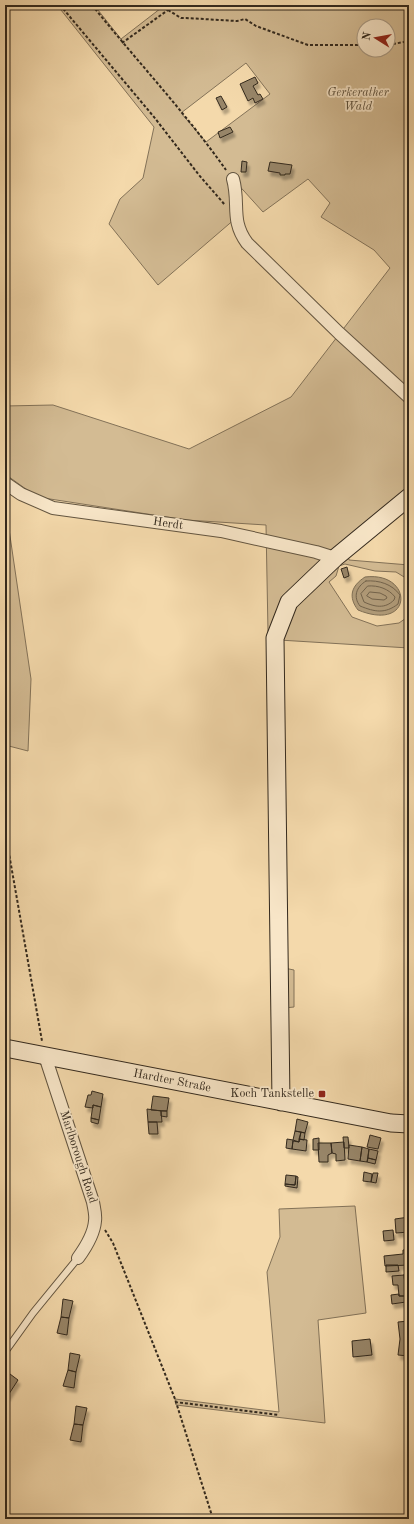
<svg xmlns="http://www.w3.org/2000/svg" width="414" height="1524" font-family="'Old Standard TT',serif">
	<defs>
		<filter id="shadow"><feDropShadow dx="2.5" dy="4.5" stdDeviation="1" flood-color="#0004"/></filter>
	</defs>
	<rect width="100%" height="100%" fill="#f4d9ab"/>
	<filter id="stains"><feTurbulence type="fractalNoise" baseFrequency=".005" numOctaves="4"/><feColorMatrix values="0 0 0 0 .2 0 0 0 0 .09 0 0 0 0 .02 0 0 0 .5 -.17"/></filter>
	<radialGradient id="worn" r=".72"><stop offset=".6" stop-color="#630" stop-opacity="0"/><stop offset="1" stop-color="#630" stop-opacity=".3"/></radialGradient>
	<path fill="#d3bb93" stroke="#837258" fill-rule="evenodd" d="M57,5h37l27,34 44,-34h244v501l-61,49 1,5 60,5v15l-13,-8 -21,-1 -30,-7 -6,2 -3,10 -7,6 23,35 25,9 22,-3 10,-7v32l-130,-8 -11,-8 -2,-107 -80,-5 -149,-23 -32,-23v-68l48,-1 136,44 102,-52 99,-129 -16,-18 -53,-33 9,-14 -22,-24 -45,33 -29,-32 2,38 -78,67 -49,-61 11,-25 23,-21 11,-51zM364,26h24v24h-24zM246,63l24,31 -64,48 -25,-29z
		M5,502l26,177 -3,72 -23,-6z
		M284,968l10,2v37l-10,1z
		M355,1206l11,107 -48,7 7,103 -149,-18 -1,-6 104,13 -12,-140 13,-35 -1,-28z"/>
	<path fill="#b29d7b" stroke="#7f6f55" d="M365,577c49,-6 49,56 -7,33 -10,-13 -7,-24 7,-33z"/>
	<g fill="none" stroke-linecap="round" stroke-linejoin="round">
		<path stroke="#72634c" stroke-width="1" d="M366,581c13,-1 26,3 34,14l-2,9c-13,10 -23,8 -38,2 -7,-9 -4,-19 6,-25z
			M368,586c10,-1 21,3 27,11l-1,3c-9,9 -19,7 -30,2l-3,-8z
			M370,592l10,1 6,3 1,2 -3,2 -12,-1 -5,-3z"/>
	</g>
	<path fill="#978567" stroke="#33291d" filter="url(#shadow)" d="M255,77l3,6 -5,3 5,9 2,-1 3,5 -8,4 -2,-5 -5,3 -8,-17z
		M221,96l6,11 -5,3 -6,-12z
		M230,127l3,5 -13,6 -2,-6z
		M242,161l5,1 -1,10h-5z
		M270,162l22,3 -2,9h-5v1h-5v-2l-12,-2z
		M347,567l2,9 -5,2 -3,-9z
		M92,1091l11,3 -2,13 -8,-2v3l-8,-1 3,-12h3z
		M153,1096l16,2 -2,13 -16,-1z
		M93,1105l8,2 -2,13 -8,-2z
		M147,1109l14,2 1,11h-14z
		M161,1111h6v6l-6,-1z
		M91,1118l8,2 -1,4 -7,-2z
		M297,1119l11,3 -3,11 -10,-2z
		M148,1122h9l1,12h-9z
		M295,1131l6,1 -2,10 -6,-2z
		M301,1132l4,1 -1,7 -5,-1z
		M370,1135l11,3 -3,11 -11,-2z
		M343,1137h5l1,11h-5z
		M319,1138v12h-6v-11z
		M287,1139l6,1 -1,9 -6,-1z
		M299,1139l8,1 -1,11 -14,-2 1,-8 6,1z
		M344,1142l1,18 -9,1v-7l-4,-1 -1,-10z
		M318,1143h13l1,10 -4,2v7h-9z
		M349,1145l13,2 -2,14 -12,-2z
		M362,1147l7,2 -2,13 -7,-1z
		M369,1149l9,2 -2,9 -8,-2z
		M368,1158l8,2 -1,4 -8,-2z
		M364,1172l8,2 -1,8 -8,-1z
		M373,1173h5l-2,10 -5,-1z
		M286,1175l10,1 -1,9 -10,-1z
		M296,1176l2,1 -1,11 -12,-2v-2l10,1z
		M409,1217v15l-13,1 -1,-14z
		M393,1230l1,10 -10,1 -1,-10z
		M409,1249v16l-24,1 -1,-10 19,-2v-4z
		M391,1265h7l1,6 -13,1v-7z
		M404,1274h5v22h-3z
		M404,1275l2,21h-7l-1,-11h-5l-1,-9z
		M399,1294v2h7v6l-14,2 -1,-9z
		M63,1299l10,2 -4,17 -8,-1z
		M61,1317l8,1 -2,17 -10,-2z
		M409,1321v35l-11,-1 2,-16 -2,-17z
		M370,1339l2,16 -19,2 -1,-16z
		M70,1353l10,2 -4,17 -8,-2z
		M68,1370l8,2 -2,16 -11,-2z
		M10,1374l8,6 -11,17 -2,-1v-14z
		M76,1406l11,2 -4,17 -9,-1z
		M74,1424l9,1 -2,17 -11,-2z"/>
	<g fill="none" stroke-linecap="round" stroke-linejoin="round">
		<defs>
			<path id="lane" d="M5,1352l28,-39 45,-55"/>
			<path id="street" d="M233,179c7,25 -3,41 14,64l92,90 70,64
				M5,483l16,11 32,14 168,23 95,21 19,6
				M45,1056l48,146c1,6 3,13 2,19 -1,13 -9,26 -17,37"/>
			<path id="secondary" d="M5,1048l386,75 18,1
				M281,1102l-6,-464 14,-36 46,-44 74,-61"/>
		</defs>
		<use href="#lane" stroke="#635540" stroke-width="8"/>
		<use href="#street" stroke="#635540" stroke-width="14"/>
		<use href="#secondary" stroke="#33291d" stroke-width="19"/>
		<path stroke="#33291d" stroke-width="2" stroke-dasharray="3 2" stroke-linecap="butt" d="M60,5l94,112 45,58 26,30
			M92,5c44,55 93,107 134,165
			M168,10l13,8h5l51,3 8,-2 11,7 52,19h56
			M122,43l46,-33 2,-5
			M388,45l21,-4
			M5,831l37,210
			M105,1230l8,13 62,156 38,120
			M175,1402l104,13"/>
		<use href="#lane" stroke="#f8e6c8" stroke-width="6"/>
		<use href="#street" stroke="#f8e6c8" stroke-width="12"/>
		<use href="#secondary" stroke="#f8e6c8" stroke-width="17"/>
	</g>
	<rect fill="#8f2418" stroke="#f8e6c8" stroke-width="1.5" x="318" y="1090" width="8" height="8" rx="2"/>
	<g text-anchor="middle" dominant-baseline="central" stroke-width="3.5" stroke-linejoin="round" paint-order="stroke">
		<g font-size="12" font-style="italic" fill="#5b4e3a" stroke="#f8e6c8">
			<text x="358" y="93">Gerkerather<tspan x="358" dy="14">Wald</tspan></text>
		</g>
		<g font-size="12" fill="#33291d" stroke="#f8e6c8">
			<text transform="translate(168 524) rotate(8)">Herdt</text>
			<text transform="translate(172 1081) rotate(11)">Hardter Straße</text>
			<text transform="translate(78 1157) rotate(72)">Marlborough Road</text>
		</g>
		<g font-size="12" fill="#33291d" stroke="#f8e6c8" text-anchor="end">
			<text x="314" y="1094">Koch Tankstelle</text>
		</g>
	</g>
	<rect width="414" height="1524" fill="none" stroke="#f4d9ab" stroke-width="20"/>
	<rect x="6" y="6" width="402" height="1512" fill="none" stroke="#33291d" stroke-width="2"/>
	<rect x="10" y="10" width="394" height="1504" fill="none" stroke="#33291d"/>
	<g transform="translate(376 38) rotate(281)"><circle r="19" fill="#f8e6c8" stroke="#a99a84"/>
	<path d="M0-3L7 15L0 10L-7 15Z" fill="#8f2418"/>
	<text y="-6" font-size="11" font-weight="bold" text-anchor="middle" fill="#33291d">N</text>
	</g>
	<rect width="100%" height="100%" filter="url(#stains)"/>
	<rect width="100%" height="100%" fill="url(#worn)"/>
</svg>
